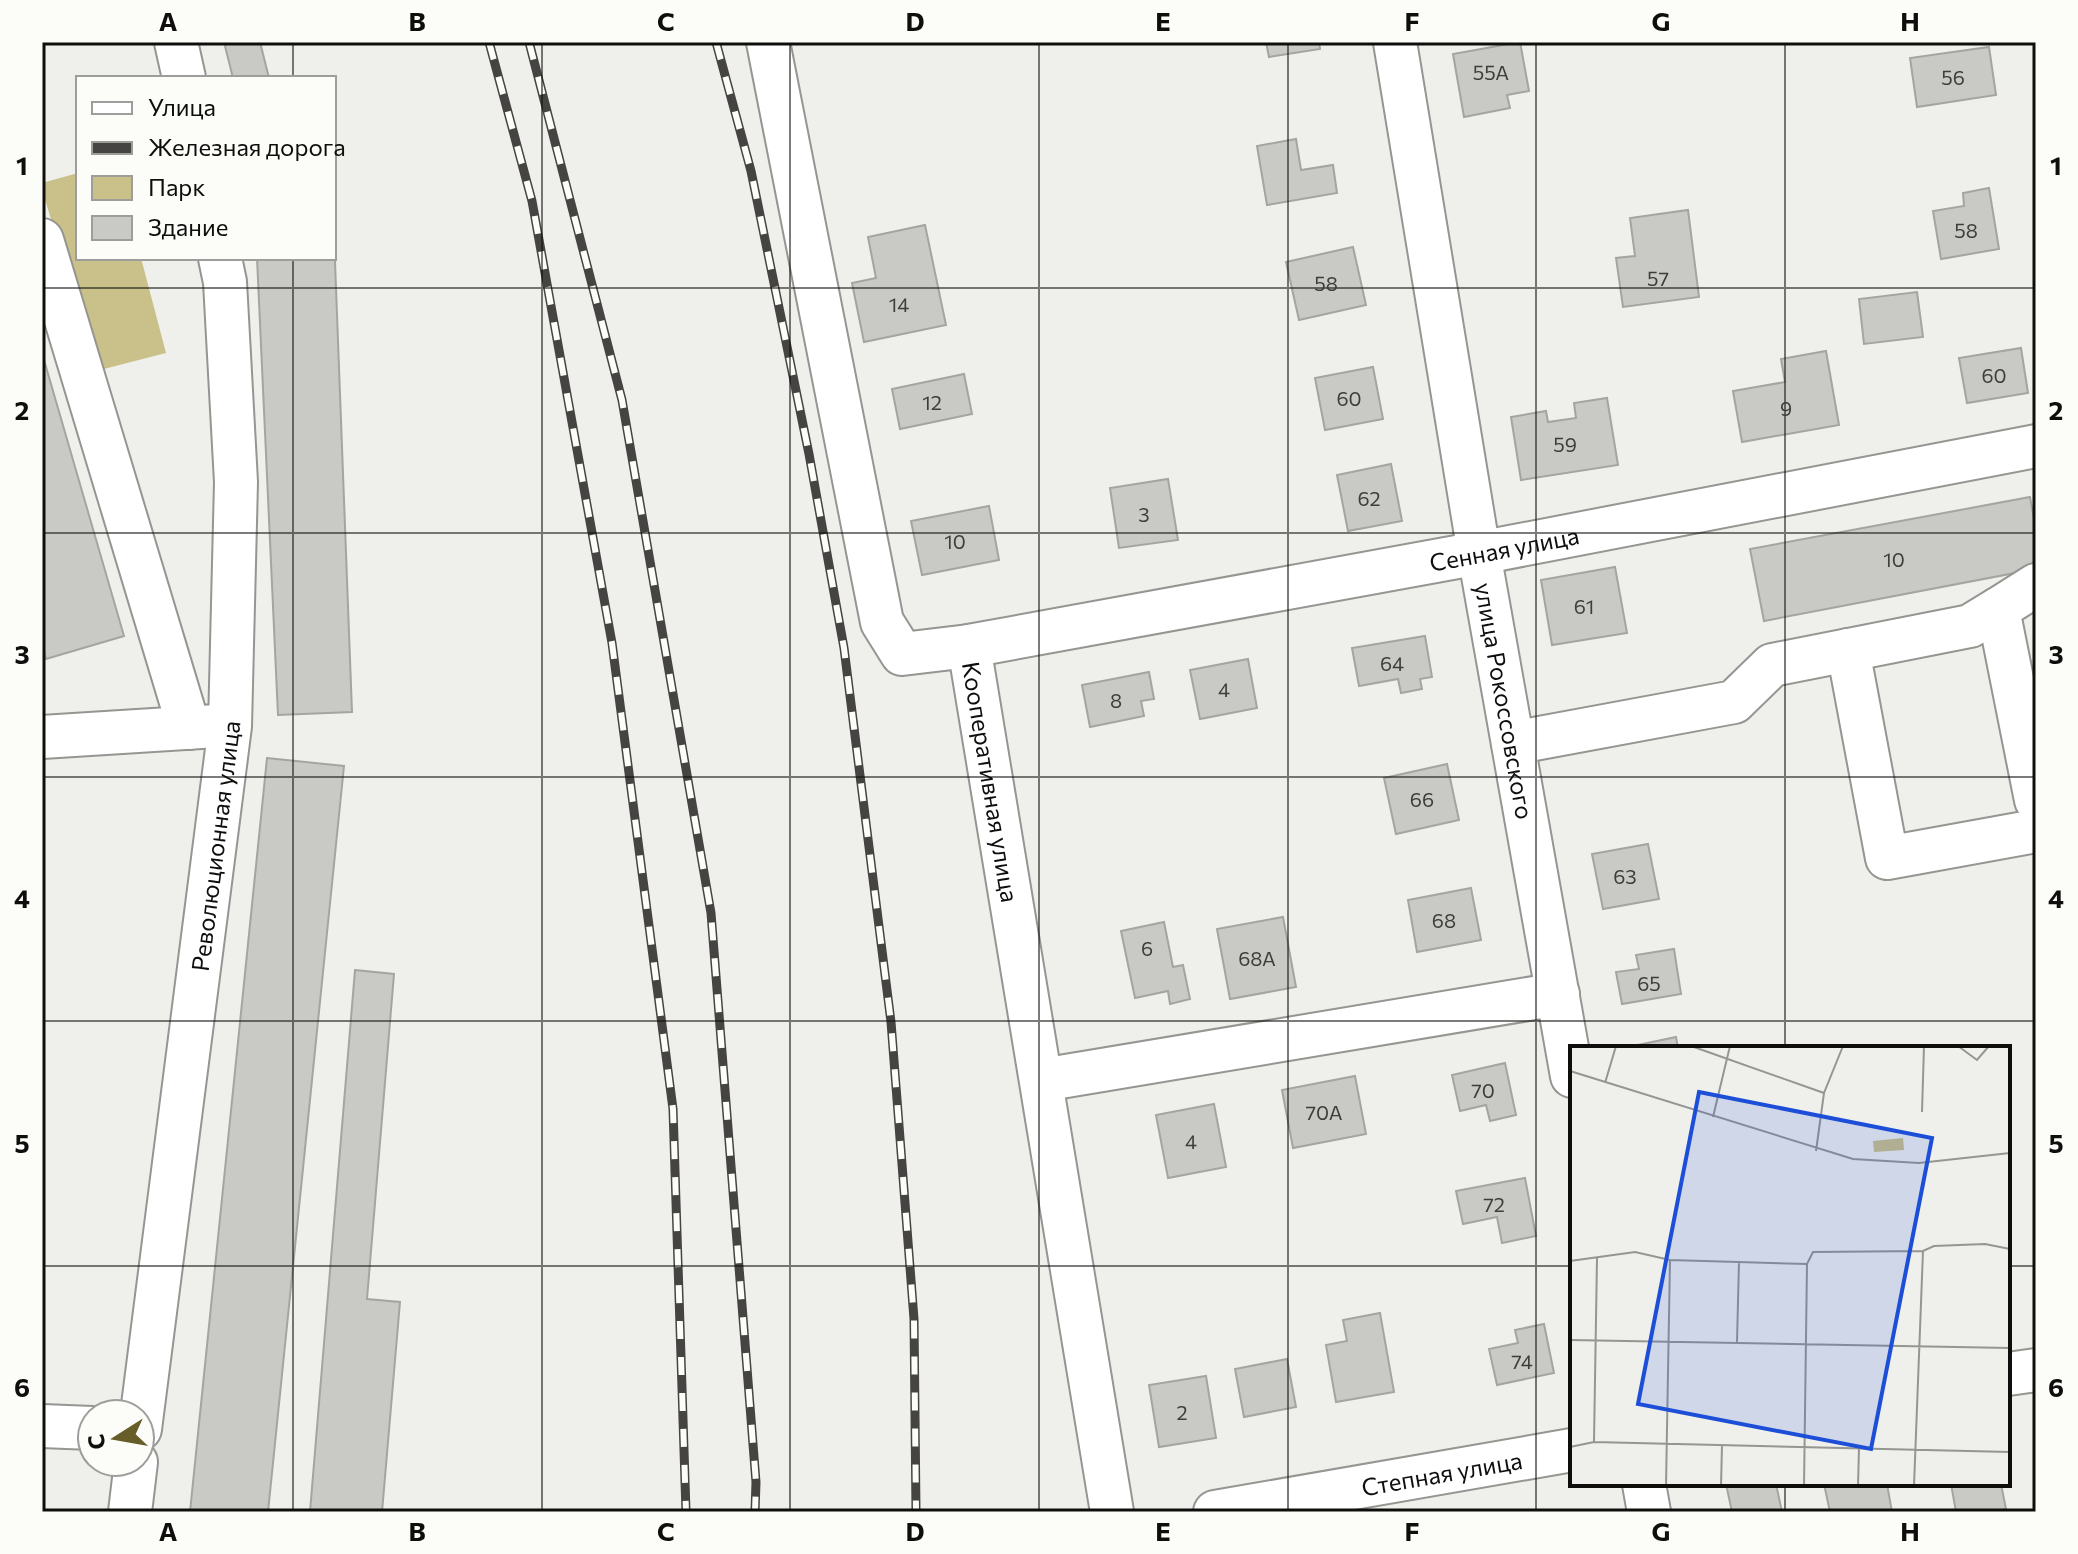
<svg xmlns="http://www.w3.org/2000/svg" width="2078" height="1554" font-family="Commissioner,sans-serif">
	<rect width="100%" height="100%" fill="#efefeb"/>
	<path fill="#cac089" d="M78,173v85h63l25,95 -70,18 -54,-182v-6z"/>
	<path fill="#c9c9c6" stroke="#a4a4a1" stroke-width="2" d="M224,42h36l9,36h-36z
		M1266,42h53l1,7 -51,8z
		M1520,42l9,49 -22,4 3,13 -46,9 -11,-63z
		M1989,47l7,48 -79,12 -7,-49z
		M1296,139l5,31 32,-5 4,28 -70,12 -10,-59z
		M1989,188l10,61 -58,10 -8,-48 31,-5 -1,-13z
		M1688,210l11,87 -76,10 -7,-49 19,-2 -5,-38z
		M925,225l21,100 -82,17 -12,-59 24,-5 -8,-41z
		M334,235l18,477 -74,3 -21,-457h77z
		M1353,247l13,58 -67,15 -13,-58z
		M1917,292l6,45 -59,7 -5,-45z
		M2021,348l7,45 -61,10 -8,-45z
		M1826,351l13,74 -97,17 -9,-51 52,-9 -4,-23z
		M42,353l82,283 -78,23 -4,-15z
		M1373,367l10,52 -58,11 -10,-52z
		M964,374l8,40 -72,15 -8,-40z
		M1607,398l11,67 -97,15 -10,-63 35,-6 2,11 28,-4 -2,-15z
		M1391,464l11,57 -54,10 -11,-56z
		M1168,479l10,61 -59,8 -9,-60z
		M2030,497l6,33v39l-272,52 -14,-72z
		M989,506l10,54 -77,15 -11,-54z
		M1615,567l12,66 -75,12 -11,-65z
		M1425,636l7,41 -12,2 2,10 -21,4 -3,-14 -39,7 -7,-38z
		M1248,659l9,49 -57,11 -10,-49z
		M1149,672l5,27 -13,2 3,15 -54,11 -8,-42z
		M267,758l77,8 -76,746h-78z
		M1447,764l12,56 -63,14 -12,-56z
		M1648,844l11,55 -56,10 -11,-55z
		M1471,888l10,52 -64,12 -9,-52z
		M1283,917l13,70 -66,12 -13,-70z
		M1164,922l9,45 10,-2 7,34 -20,5 -2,-13 -33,7 -14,-67z
		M1674,949l7,45 -59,10 -6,-32 23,-3 -3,-14z
		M355,970l39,4 -27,325 33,3 -18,210h-72z
		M1676,1037l2,11h-50v-1z
		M1505,1063l11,52 -26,6 -4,-16 -26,6 -8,-36z
		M1355,1076l11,58 -73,14 -11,-58z
		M1214,1104l12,63 -58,11 -12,-63z
		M1525,1178l11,58 -34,7 -5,-26 -34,7 -7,-33z
		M1380,1313l14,79 -58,10 -10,-57 21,-4 -4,-21z
		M1544,1324l10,49 -57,12 -8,-36 29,-6 -3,-13z
		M1287,1359l9,48 -52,10 -9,-48z
		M1206,1376l10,62 -57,9 -10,-62z
		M1726,1484h50l6,28h-50z
		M1824,1484h63l5,28h-62z
		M1951,1484h50l5,25 -15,3h-35z"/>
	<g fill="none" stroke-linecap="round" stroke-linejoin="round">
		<defs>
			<g id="minor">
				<path d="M176,42l8,36"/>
				<path id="s1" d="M768,42l114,580 20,32 67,-8 143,866"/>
				<path id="s2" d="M1395,42l84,511 93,523"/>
				<path d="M42,240l147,488"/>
				<path d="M2036,585l-38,24 38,191"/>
				<path id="s3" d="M969,646l510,-93 557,-107"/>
				<path d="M1848,650l39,208 149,-27"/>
				<path d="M42,737l175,-11"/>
				<path d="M1513,743l221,-41 38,-37 198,-39 28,-17"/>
				<path d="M1042,1080l516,-86"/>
				<path d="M2008,1374l28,-4"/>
				<path d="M42,1426l50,2"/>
				<path id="s4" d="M140,1429l90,-703 6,-244 -11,-200 -5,-24"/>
				<path d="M1644,1484l5,28"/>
				<path d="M130,1512l6,-50"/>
				<path id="s5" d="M1215,1512l357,-62"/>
			</g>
		</defs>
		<use href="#minor" stroke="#959592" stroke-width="46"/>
		<use href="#minor" stroke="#fff" stroke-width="42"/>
		<defs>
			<path id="rail" d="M489,42l43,159 80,442 61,466 13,403
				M529,42l93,358 89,513 45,569 -1,30
				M716,42l35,129 58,283 35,194 47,374 23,297 2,193"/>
		</defs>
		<use href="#rail" stroke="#454442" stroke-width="9"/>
		<use href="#rail" stroke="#fcfcf9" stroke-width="6" stroke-dasharray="18" stroke-linecap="butt"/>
	</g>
	<path fill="none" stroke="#0f0e0d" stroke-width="2" stroke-opacity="0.55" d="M293,42v36M542,42v1470M790,42v1470M1039,42v1470M1288,42v1470M1536,42v1470M1785,42v1006M293,258v1254M42,288h1994M42,533h1994M42,777h1994M42,1021h1994M42,1266h1530M2008,1266h28M1785,1484v28"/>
	<g text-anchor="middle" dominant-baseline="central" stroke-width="7" stroke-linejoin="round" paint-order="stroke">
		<g font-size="20" fill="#3e3d3b">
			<text x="1491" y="72">55А</text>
			<text x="1953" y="77">56</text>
			<text x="1966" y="230">58</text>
			<text x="1658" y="278">57</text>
			<text x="1326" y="283">58</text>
			<text x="899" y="304">14</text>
			<text x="1994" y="375">60</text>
			<text x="1349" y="398">60</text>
			<text x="932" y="402">12</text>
			<text x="1786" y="408">9</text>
			<text x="1565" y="444">59</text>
			<text x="1369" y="498">62</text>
			<text x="1144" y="514">3</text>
			<text x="955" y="541">10</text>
			<text x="1894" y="559">10</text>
			<text x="1584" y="606">61</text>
			<text x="1392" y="663">64</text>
			<text x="1224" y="689">4</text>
			<text x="1116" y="700">8</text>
			<text x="1422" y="799">66</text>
			<text x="1625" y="876">63</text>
			<text x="1444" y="920">68</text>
			<text x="1147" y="948">6</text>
			<text x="1257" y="958">68А</text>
			<text x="1649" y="983">65</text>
			<text x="1483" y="1090">70</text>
			<text x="1324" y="1112">70А</text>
			<text x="1191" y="1141">4</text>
			<text x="1494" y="1204">72</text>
			<text x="1522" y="1361">74</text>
			<text x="1182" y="1412">2</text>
		</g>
		<g font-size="24" fill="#0f0e0d" stroke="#fcfcf9">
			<text stroke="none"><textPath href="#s3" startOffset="544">Сенная улица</textPath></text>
			<text stroke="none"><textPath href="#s2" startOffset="668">улица Рокоссовского</textPath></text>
			<text stroke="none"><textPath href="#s1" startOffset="834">Кооперативная улица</textPath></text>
			<text stroke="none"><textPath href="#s4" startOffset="588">Революционная улица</textPath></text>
			<text stroke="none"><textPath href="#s5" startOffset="230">Степная улица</textPath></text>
		</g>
	</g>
	<g transform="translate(1570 1046)">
		<rect width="440" height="440" fill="#efefeb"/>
		<path d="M333,92l1,12 -30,2 -1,-11z" fill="#cac089"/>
		<path fill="none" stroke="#959592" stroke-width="2" d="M121,0l133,47M388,0l19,14 12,-14M0,25l283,88 66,4 91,-10M35,37l11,-37M352,66l2,-66M143,71l17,-71M246,105l8,-58 19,-47M0,215l65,-9 35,8 137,4 6,-12 110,-1 11,-5 51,-2 25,5M0,294l440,8M167,296l2,-80M24,396l3,-184M0,401l24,-5 416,10M96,440l4,-226M151,440l1,-41M234,440l3,-222M288,440l1,-38M344,440l9,-235"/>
		<path fill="#1d4ed8" fill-opacity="0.15" stroke="#1d4ed8" stroke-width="4" d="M129,46l233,46 -61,311 -233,-45z"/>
		<rect width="440" height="440" fill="none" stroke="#0f0e0d" stroke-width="4"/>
	</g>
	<rect width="2078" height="1554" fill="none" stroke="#fcfcf9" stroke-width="88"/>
	<rect x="76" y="76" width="260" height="184" fill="#fcfcf9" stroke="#9d9d9b" stroke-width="2"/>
	<rect x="92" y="102" width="40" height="12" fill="#ffffff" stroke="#9d9d9b" stroke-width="2"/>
	<text x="148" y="116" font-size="24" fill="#0f0e0d">Улица</text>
	<rect x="92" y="142" width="40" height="12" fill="#454442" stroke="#9d9d9b" stroke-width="2"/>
	<text x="148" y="156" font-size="24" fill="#0f0e0d">Железная дорога</text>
	<rect x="92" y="176" width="40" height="24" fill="#cac089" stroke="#9d9d9b" stroke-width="2"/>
	<text x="148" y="196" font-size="24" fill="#0f0e0d">Парк</text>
	<rect x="92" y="216" width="40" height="24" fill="#c9c9c6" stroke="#9d9d9b" stroke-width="2"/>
	<text x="148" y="236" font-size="24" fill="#0f0e0d">Здание</text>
	<g transform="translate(116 1438) rotate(259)"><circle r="38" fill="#fcfcf9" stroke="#9d9d9b" stroke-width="2"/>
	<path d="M0-6L14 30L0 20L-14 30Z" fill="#665d29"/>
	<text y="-12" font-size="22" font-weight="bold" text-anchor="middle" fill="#0f0e0d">С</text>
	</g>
	<rect x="44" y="44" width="1990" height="1466" fill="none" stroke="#0f0e0d" stroke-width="3"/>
	<g font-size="26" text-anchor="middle" font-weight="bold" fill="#0f0e0d">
		<text x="168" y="31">A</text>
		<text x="417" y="31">B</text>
		<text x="666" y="31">C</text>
		<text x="915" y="31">D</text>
		<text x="1163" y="31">E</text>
		<text x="1412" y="31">F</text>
		<text x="1661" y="31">G</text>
		<text x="1910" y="31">H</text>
		<text x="22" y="175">1</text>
		<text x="2056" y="175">1</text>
		<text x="22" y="420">2</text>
		<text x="2056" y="420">2</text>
		<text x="22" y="664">3</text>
		<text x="2056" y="664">3</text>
		<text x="22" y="908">4</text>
		<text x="2056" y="908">4</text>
		<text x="22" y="1153">5</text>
		<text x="2056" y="1153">5</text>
		<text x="22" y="1397">6</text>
		<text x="2056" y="1397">6</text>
		<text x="168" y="1541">A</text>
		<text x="417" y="1541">B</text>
		<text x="666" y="1541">C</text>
		<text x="915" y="1541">D</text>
		<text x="1163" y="1541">E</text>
		<text x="1412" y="1541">F</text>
		<text x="1661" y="1541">G</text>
		<text x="1910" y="1541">H</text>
	</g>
</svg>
